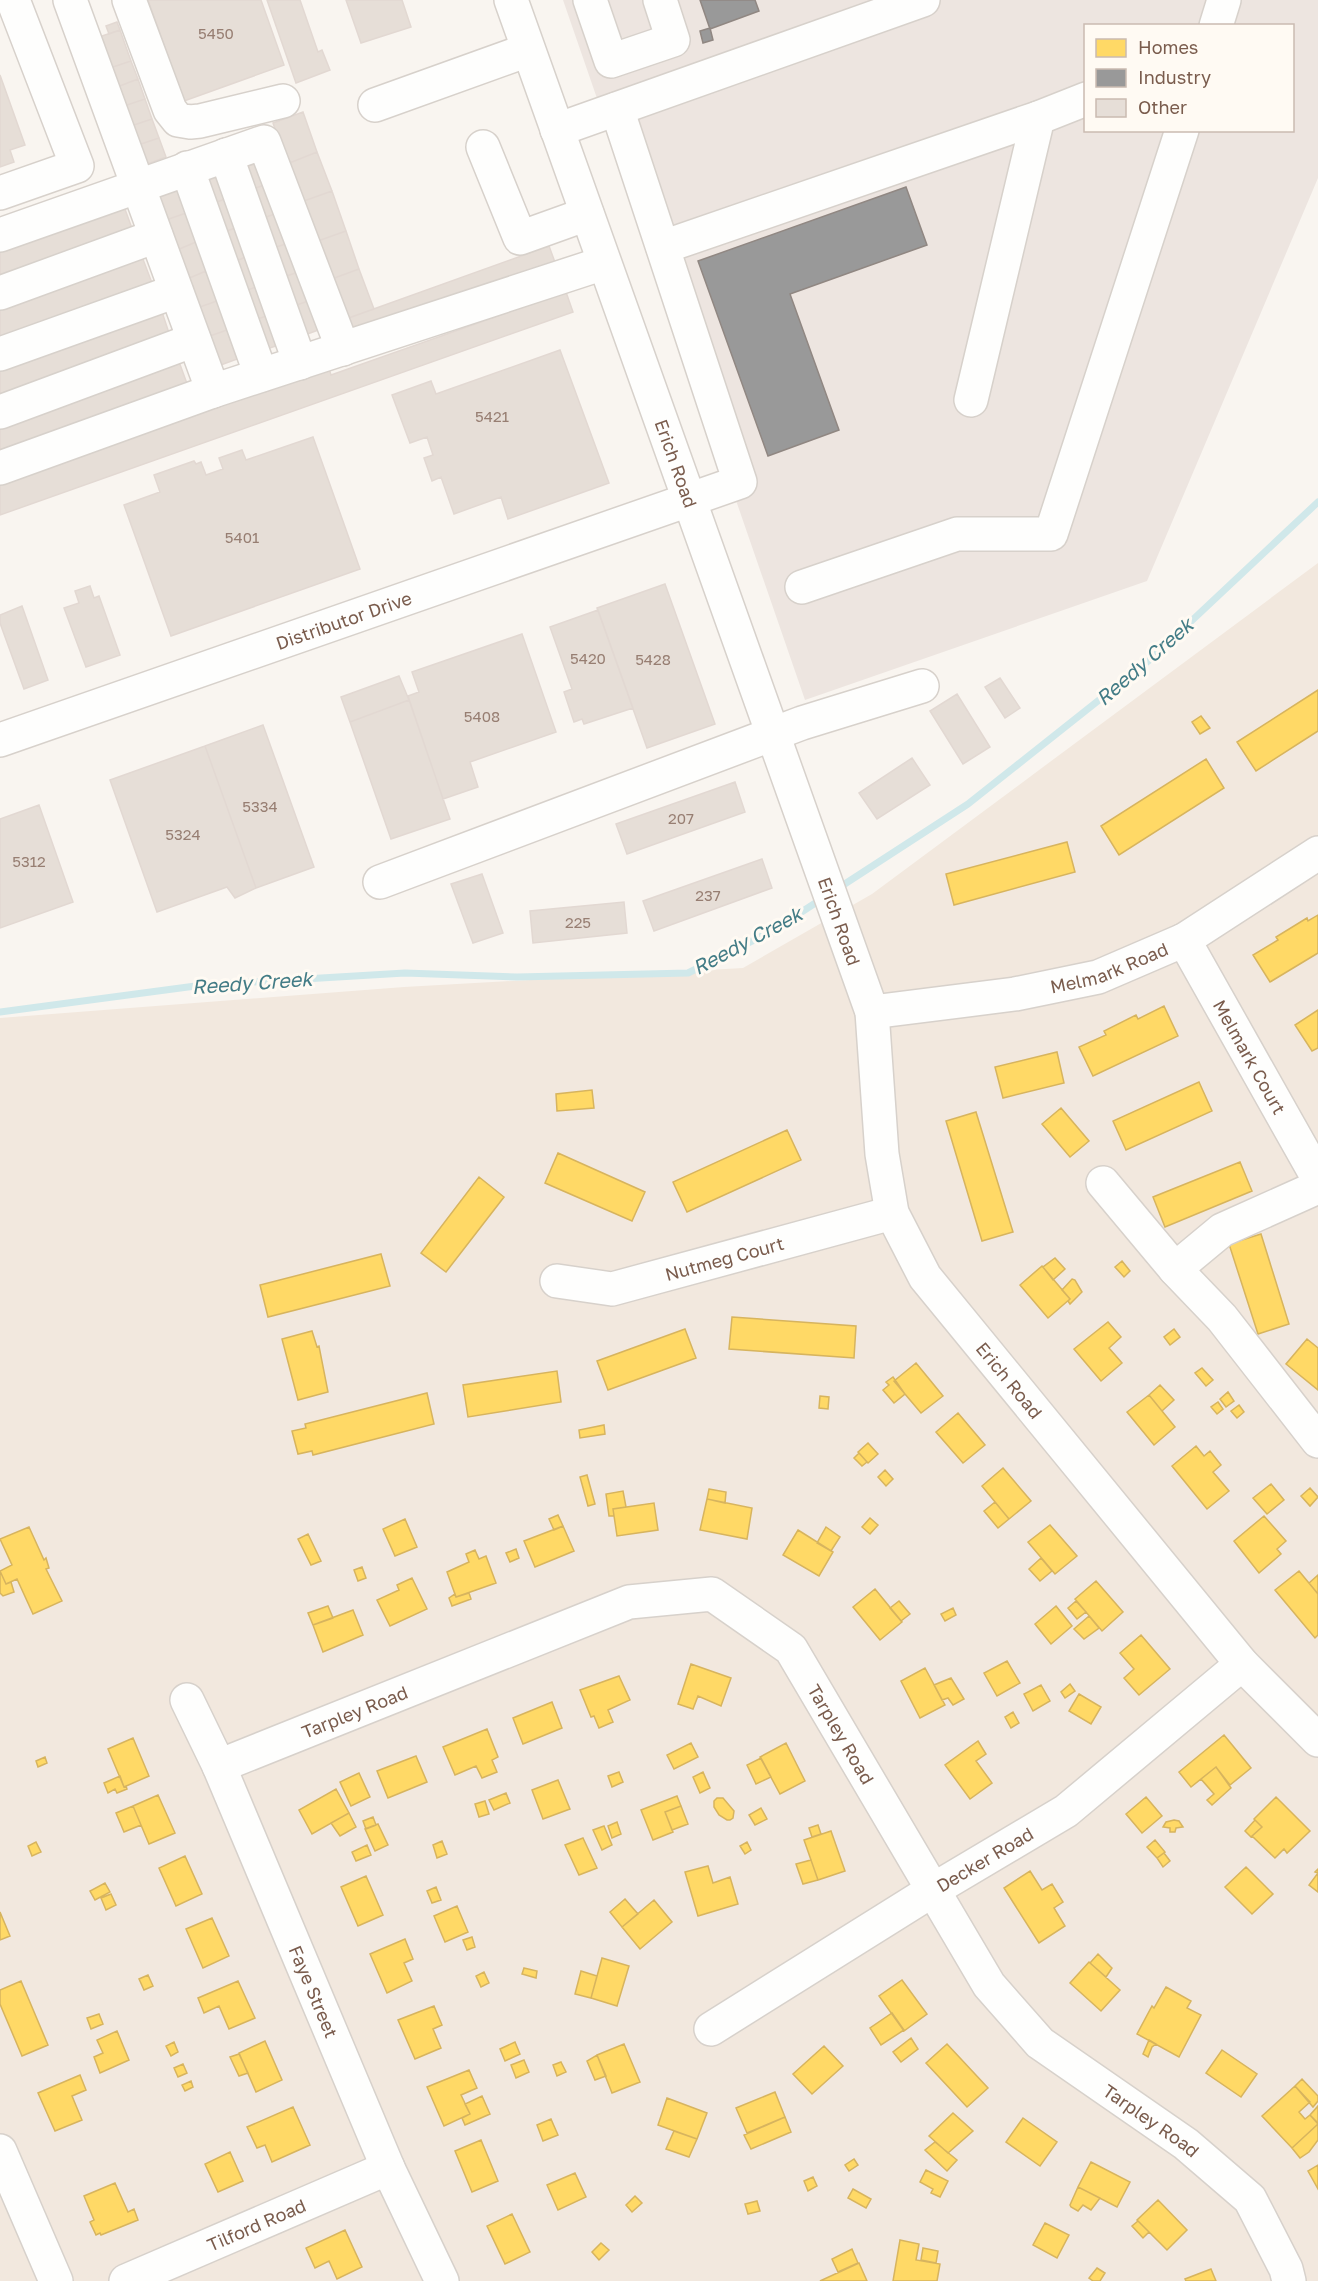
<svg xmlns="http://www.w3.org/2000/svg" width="1318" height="2281" font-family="'Golos Text',sans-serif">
	<rect width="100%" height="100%" fill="#f9f5f0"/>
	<path fill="#f2e8de" d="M1318,563v1718h-1318v-1263l404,-31 339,-19 129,-74z"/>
	<path fill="#ede5e0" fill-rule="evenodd" d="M563,0h755v178l-171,403 -342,119zM1086,26h206v104h-206z"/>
	<path fill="#ffd966" stroke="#d7b45e" stroke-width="1.5" d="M1318,690v41l-62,40 -19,-29z
		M1201,716l9,12 -10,6 -8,-12z
		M1206,759l18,29 -105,67 -18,-29z
		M1067,842l8,30 -121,33 -8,-31z
		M1318,915v38l-48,29 -17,-27 25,-15 -2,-3 31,-19 1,3z
		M1164,1006l14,30 -85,40 -14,-29 27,-12 -2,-4 32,-16 2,4z
		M1318,1010v38l-6,3 -17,-26z
		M1057,1052l7,31 -61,15 -8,-31z
		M1199,1082l13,29 -86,39 -13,-29z
		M592,1090l2,18 -37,3 -1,-17z
		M1061,1108l28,33 -19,16 -28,-33z
		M976,1112l37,120 -31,9 -36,-120z
		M787,1130l14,30 -114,52 -14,-30z
		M558,1153l87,39 -13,29 -87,-38z
		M1240,1162l12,29 -87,36 -12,-30z
		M479,1177l25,20 -58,75 -25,-19z
		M1261,1234l28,90 -31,10 -29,-90z
		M381,1254l9,32 -122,31 -8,-32z
		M1055,1258l10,11 -12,11 -10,-13z
		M1122,1261l8,10 -6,6 -9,-10z
		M1042,1266l28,33 -22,19 -28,-33z
		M1072,1279l3,1 7,12 -12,12 -2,-3 2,-2 -8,-9z
		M732,1317l124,9 -2,32 -125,-9z
		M1108,1322l13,15 -12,11 13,15 -21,18 -27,-32z
		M685,1329l11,29 -88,32 -11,-29z
		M1174,1329l6,8 -10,8 -6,-8z
		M312,1331l5,16 2,-1 9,46 -30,8 -16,-61z
		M1307,1339l11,9v42l-32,-26z
		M916,1363l27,33 -22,17 -27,-32z
		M1202,1368l11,12 -7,6 -11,-13z
		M557,1371l4,31 -93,15 -5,-32z
		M893,1377l12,17 -11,9 -11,-13 6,-5 -3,-3z
		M1160,1385l14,15 -12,11 -13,-16z
		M1228,1392l6,9 -8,6 -6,-8z
		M427,1393l7,31 -121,31 -1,-4 -14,3 -6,-23 14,-3 -1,-4z
		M1149,1395l26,32 -21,18 -27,-33z
		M820,1396l9,1 -1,12 -9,-1z
		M1218,1402l5,7 -6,5 -6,-7z
		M1239,1405l5,7 -7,6 -6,-7z
		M958,1413l27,32 -22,18 -27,-31z
		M604,1425l1,9 -25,4 -1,-8z
		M868,1443l10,11 -10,9 -10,-11z
		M1196,1446l8,10 6,-5 11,14 -8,7 16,19 -22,18 -35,-43z
		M859,1453l8,9 -5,4 -8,-8z
		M1003,1468l28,33 -22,18 -27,-33z
		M885,1470l8,9 -7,7 -8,-9z
		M587,1475l8,29 -7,2 -8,-29z
		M1271,1484l13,16 -17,14 -14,-16z
		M1310,1488l8,9 -8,9 -9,-10z
		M709,1489l17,3 -1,11 -18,-4z
		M623,1491l3,16 -13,2 1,7h-5l-3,-22z
		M707,1499l45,9 -5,31 -47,-9z
		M995,1502l14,17 -11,9 -14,-17z
		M654,1503l4,27 -41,6 -4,-27z
		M558,1515l5,11 -9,4 -5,-11z
		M1264,1516l22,25 -9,8 4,5 -22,19 -25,-32z
		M870,1518l8,7 -8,9 -8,-7z
		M405,1519l12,28 -22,9 -12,-27z
		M1050,1525l27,31 -22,18 -27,-32z
		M563,1526l11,25 -39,16 -11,-26z
		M29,1527l15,33 2,-2 3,10 -3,1 16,32 -29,13 -16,-35 -11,5 -6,-13 12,-6 -12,-26z
		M826,1527l14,10 -9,14 -14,-8z
		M798,1530l35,22 -14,24 -36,-21z
		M308,1534l13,27 -10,4 -13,-26z
		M516,1549l3,9 -9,4 -4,-9z
		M475,1550l4,9 7,-3 10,27 -40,14 -9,-25 22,-10 -3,-8z
		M1041,1558l11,13 -12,10 -11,-12z
		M362,1567l4,11 -8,3 -4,-11z
		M0,1571l6,13 5,-2 3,10 -11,4 -3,-3z
		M1299,1571l19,23v41l-3,3 -40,-48z
		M1318,1575v19l-9,-11z
		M412,1578l15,31 -37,17 -13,-26 22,-10 -2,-5z
		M1096,1581l27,31 -21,19 -27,-32z
		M875,1589l27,33 -22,18 -27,-33z
		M469,1593l2,6 -19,7 -3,-8 6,-4 1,3z
		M899,1601l11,13 -9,7 -11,-13z
		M1076,1601l10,11 -9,7 -9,-11z
		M328,1606l5,12 -20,7 -5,-12z
		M1056,1606l16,20 -21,18 -16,-20z
		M953,1608l3,7 -11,6 -4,-7z
		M353,1610l10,25 -40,17 -10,-27z
		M1089,1616l10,12 -15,11 -10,-10z
		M1141,1635l29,34 -31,26 -15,-17 10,-9 -14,-16z
		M1007,1661l13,22 -23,13 -13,-23z
		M691,1664l40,14 -10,28 -23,-10 -5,13 -15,-5z
		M925,1668l20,37 -25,13 -19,-37z
		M619,1676l11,24 -22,10 5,12 -14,6 -5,-12 -3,1 -11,-27z
		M951,1678l13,21 -11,6 -5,-7 -6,2 -8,-15z
		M1070,1684l5,7 -10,7 -4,-6z
		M1041,1685l9,16 -17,10 -9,-17z
		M1079,1694l22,13 -10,17 -22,-13z
		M552,1702l10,26 -39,16 -10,-26z
		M1013,1712l6,11 -8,5 -6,-11z
		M487,1729l11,28 -6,3 5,12 -15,6 -6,-12 -21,9 -12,-28z
		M1224,1735l27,33 -21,17 -14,-18 -25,20 -12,-15z
		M133,1738l16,38 -25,11 -16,-38z
		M978,1741l8,13 -10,7 16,22 -22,16 -25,-34z
		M691,1743l7,14 -24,12 -7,-14z
		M786,1743l19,38 -25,13 -20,-37z
		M416,1756l11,26 -39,16 -11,-27z
		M45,1757l2,6 -9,4 -2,-6z
		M761,1758l10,19 -15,7 -9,-19z
		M1216,1767l15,21 -19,17 -5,-5 7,-6 -13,-15z
		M619,1772l4,10 -11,5 -4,-11z
		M703,1772l7,16 -10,5 -7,-16z
		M359,1773l11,24 -19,9 -11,-24z
		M120,1776l4,11 2,-1 1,3 -10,4 -2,-4 -7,4 -4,-10z
		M558,1780l12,29 -27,10 -11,-29z
		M336,1789l13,24 -37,21 -13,-24z
		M506,1793l4,10 -16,7 -5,-10z
		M158,1795l17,38 -26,11 -16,-38z
		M677,1796l4,10 -16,6 8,20 -20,8 -12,-30z
		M1146,1797l16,19 -20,17 -16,-19z
		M1276,1797l34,34 -23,22 -3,-4 -9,9 -23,-22 10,-9 -8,-8z
		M717,1798h6l11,13 -1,7 -3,2h-3l-8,-5 -5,-8v-6z
		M485,1801l4,13 -10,3 -4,-13z
		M133,1806l8,19 -17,7 -8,-19z
		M681,1806l7,18 -16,6 -7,-18z
		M761,1808l6,11 -12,6 -6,-10z
		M349,1813l7,14 -16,9 -9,-13z
		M373,1817l3,8 -10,4 -3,-8z
		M1174,1820l5,1 4,6 -7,1 -1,4h-5v-4l-7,-1 3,-5z
		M1255,1820l7,7 -11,10 -6,-6z
		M617,1822l4,12 -9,4 -4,-12z
		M378,1824l10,21 -13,6 -10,-22z
		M818,1825l3,9 -9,3 -3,-9z
		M604,1826l8,19 -10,5 -9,-20z
		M831,1831l14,40 -27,9 -14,-40z
		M583,1838l14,30 -18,7 -14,-30z
		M1155,1840l10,12 -8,6 -10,-11z
		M442,1841l5,13 -10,4 -4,-13z
		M36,1842l5,10 -9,4 -4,-10z
		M747,1842l4,8 -6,4 -5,-8z
		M367,1845l4,10 -15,6 -4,-9z
		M1164,1853l6,8 -7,6 -6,-9z
		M185,1856l17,38 -26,12 -17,-38z
		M811,1860l7,20 -15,4 -7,-20z
		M708,1866l5,17 17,-6 8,27 -40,12 -13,-44z
		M1246,1867l27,27 -21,20 -27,-27z
		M1318,1869v23l-9,-7 9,-12 -3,-1z
		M1030,1871l12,19 10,-6 11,18 -9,6 11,18 -26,17 -35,-55z
		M366,1876l17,39 -25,11 -17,-39z
		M105,1883l5,9 -15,8 -5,-9z
		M436,1887l5,13 -9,3 -5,-12z
		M111,1894l5,11 -10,5 -5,-12z
		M625,1899l13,15 -16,13 -12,-15z
		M654,1900l18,22 -32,27 -18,-22z
		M457,1906l11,26 -23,10 -11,-26z
		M0,1912l10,24 -10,4z
		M212,1918l17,38 -26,12 -17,-39z
		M472,1937l3,10 -8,3 -4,-10z
		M405,1939l8,20 -9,4 8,18 -25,12 -17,-39z
		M1098,1954l14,14 -6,9 -16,-14z
		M602,1958l27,8 -12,40 -26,-8z
		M1089,1962l31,28 -19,21 -31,-28z
		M524,1968l13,3 -1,7 -14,-4z
		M581,1971l16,5 -6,22 -16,-4z
		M484,1972l5,11 -8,4 -5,-11z
		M148,1975l5,11 -9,4 -5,-11z
		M902,1980l25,34 -23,17 -25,-35z
		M21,1981l27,64 -26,11 -22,-52v-14z
		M238,1981l17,37 -26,11 -10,-23 -15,7 -6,-15z
		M1166,1987l25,14 -4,7 14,7 -22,42 -42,-23 15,-28 2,2z
		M434,2006l8,19 -9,4 8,19 -26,11 -17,-39z
		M892,2013l12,17 -23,15 -11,-17z
		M99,2014l4,10 -12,5 -4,-11z
		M117,2031l12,29 -29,13 -6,-16 9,-4 -6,-13z
		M911,2038l7,11 -17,13 -8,-10z
		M1149,2040l7,4 -4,3 -4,10 -5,-3z
		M265,2041l17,39 -26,12 -17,-39z
		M174,2042l4,10 -7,4 -5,-10z
		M515,2042l5,12 -15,7 -5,-12z
		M624,2044l16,38 -28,11 -15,-38z
		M947,2044l41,44 -21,19 -41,-44z
		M824,2046l19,20 -31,28 -19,-20z
		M1222,2050l35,24 -16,23 -35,-24z
		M239,2054l9,19 -9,3 -9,-19z
		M597,2055l9,21 -11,4 -8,-19z
		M524,2060l5,12 -13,6 -5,-13z
		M561,2062l5,10 -9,4 -4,-11z
		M183,2064l4,9 -9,4 -4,-9z
		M469,2070l8,18 -16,7 9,19 -26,12 -17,-39z
		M80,2075l6,15 -14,6 10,24 -27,11 -17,-38z
		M1302,2079l16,17v5l-5,6 -18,-21z
		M191,2081l2,6 -8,4 -3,-6z
		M1295,2086l15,16 -11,10 6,7 5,-4 8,9 -26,24 -30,-32z
		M775,2092l10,25 -38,16 -11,-25z
		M482,2096l8,18 -25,11 -3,-7 8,-4 -5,-10z
		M667,2098l40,15 -10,26 -39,-14z
		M1318,2106v17l-8,-8z
		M293,2107l17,38 -38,17 -7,-17 -8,3 -10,-21z
		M953,2113l20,18 -25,22 -19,-17z
		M785,2117l6,15 -40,17 -7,-14z
		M1023,2118l34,24 -17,24 -34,-24z
		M551,2119l7,16 -15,6 -6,-16z
		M1318,2124v16l-9,12 -9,6 -8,-10z
		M674,2131l23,8 -8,18 -23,-8z
		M481,2140l17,41 -26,11 -17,-41z
		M935,2142l22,18 -10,11 -22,-21z
		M230,2152l13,29 -25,11 -13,-28z
		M854,2159l4,6 -9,6 -4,-6z
		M1091,2162l39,20 -13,25 -39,-20z
		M1318,2165v24l-10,-18z
		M926,2170l22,11 -8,16 -9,-4 2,-4 -13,-7z
		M575,2173l11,24 -28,13 -11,-25z
		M813,2177l4,9 -9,5 -4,-10z
		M115,2183l13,29 6,-3 4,11 -37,15 -1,-2 -4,2 -6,-13 4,-2 -10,-24z
		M1078,2187l22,11 -9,12 -8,-5 -5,6 -7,-4 -1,-2z
		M853,2189l18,10 -5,9 -18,-10z
		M635,2196l7,7 -10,9 -6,-7z
		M1158,2200l29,30 -20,20 -30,-30z
		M757,2201l3,10 -12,3 -3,-10z
		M512,2214l18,38 -25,12 -18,-38z
		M1138,2221l11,11 -6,6 -11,-12z
		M1045,2223l24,12 -12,23 -24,-13z
		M345,2230l17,37 -25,12 -8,-18 -14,7 -9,-20z
		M900,2240l19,4 -3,16 24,4 -3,17h-44z
		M601,2243l8,7 -10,10 -7,-8z
		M923,2248l15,3 -2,12 -15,-3z
		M852,2249l6,14 -20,9 -6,-13z
		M859,2263l8,18h-47z
		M1097,2268l8,5 -5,8h-7l-4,-3z
		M1211,2269l5,12h-30l-1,-2z"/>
	<path fill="#999" stroke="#908782" stroke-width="1.5" d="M700,0h55l4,11 -49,18z
		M710,28l3,12 -10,3 -3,-12z
		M906,187l21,58 -137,49 49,136 -71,26 -70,-195z"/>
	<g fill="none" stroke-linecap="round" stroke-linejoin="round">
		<path stroke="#d0e8ea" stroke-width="7" d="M837,889l131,-85 184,-146 166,-156
			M0,1012l203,-27 202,-12 112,4 171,-4 86,-43 49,-32"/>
	</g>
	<path fill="#e6ded7" stroke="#e2d8d2" stroke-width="1.5" d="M148,0h113l23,65 -100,36z
		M267,0h33l18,52 4,-2 8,20 -34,13z
		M346,0h56l9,27 -50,16z
		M117,22l3,8 -11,4 -3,-8z
		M120,30l11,31 -21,7 -11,-31z
		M131,61l7,18 -21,8 -7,-19z
		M0,75l25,70 -15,5 4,12 -14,5z
		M138,79l7,20 -21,7 -7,-19z
		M145,99l7,20 -21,7 -7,-20z
		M303,112l14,40 -30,12 -14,-41z
		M152,119l7,19 -21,7 -7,-19z
		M159,138l7,19 -21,8 -7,-20z
		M259,152l11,31 -20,7 -10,-31z
		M317,152l15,39 -31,11 -14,-38z
		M217,167l11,31 -20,7 -11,-31z
		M175,182l11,31 -20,7 -11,-31z
		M270,183l10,29 -19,7 -11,-29z
		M332,191l14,40 -31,11 -14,-40z
		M228,198l10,29 -20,7 -10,-29z
		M122,201l11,30 -133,47v-34z
		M280,212l11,30 -20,7 -10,-30z
		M186,213l10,29 -19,8 -11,-30z
		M238,227l10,29 -19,8 -11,-30z
		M346,231l13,38 -30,11 -14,-38z
		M196,242l10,29 -19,8 -10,-29z
		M291,242l10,29 -20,7 -10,-29z
		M549,246l7,19 -206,74 -7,-19z
		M141,254l11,29 -152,55v-34z
		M248,256l11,30 -20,7 -10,-29z
		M359,269l15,40 -31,11 -14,-40z
		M206,271l11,30 -20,7 -10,-29z
		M301,271l10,29 -20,7 -10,-29z
		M259,286l10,29 -19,7 -11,-29z
		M566,292l7,20 -573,203v-33l328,-117 3,10z
		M311,300l10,29 -19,7 -11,-29z
		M217,301l10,29 -20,7 -10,-29z
		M160,306l10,30 -170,61v-33z
		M269,315l10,30 -19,6 -10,-29z
		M227,330l10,29 -19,7 -11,-29z
		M560,350l49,133 -101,36 -7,-22 -47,17 -13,-37 -9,4 -8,-23 9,-3 -6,-18 -17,6 -18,-48 39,-14 5,13z
		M178,359l11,30 -189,68v-34z
		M313,437l47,132 -189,67 -47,-131 36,-13 -6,-17 40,-14 2,3 5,-2 5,13 17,-6 -4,-11 23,-8 4,10z
		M665,584l50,140 -68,24 -50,-140z
		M90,586l4,12 5,-2 21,59 -34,12 -22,-59 15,-5 -4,-12z
		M22,606l26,74 -24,9 -24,-66v-8z
		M598,610l35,98 -49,16 -2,-5 -8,3 -10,-30 8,-3 -22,-62z
		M522,634l34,98 -86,30 8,25 -35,12 -35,-103 11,-4 -7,-20z
		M399,676l10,24 -59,22 -9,-25z
		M1000,678l20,30 -15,10 -20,-31z
		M957,694l33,53 -27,17 -33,-53z
		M409,700l41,119 -59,20 -41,-117z
		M263,725l51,142 -58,21 -51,-142z
		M205,746l51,142 -21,10 -8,-11 -70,25 -47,-132z
		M912,758l18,27 -53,34 -18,-26z
		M735,782l10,30 -118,42 -11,-30z
		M39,805l34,97 -73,26v-109z
		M762,859l10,29 -118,43 -11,-30z
		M482,874l21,59 -30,10 -22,-59z
		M624,902l3,31 -94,10 -3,-32z"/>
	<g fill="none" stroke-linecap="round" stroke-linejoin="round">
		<defs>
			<g id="minor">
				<path d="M70,0l143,391 391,-128"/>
				<path d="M129,0l41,110 8,10 12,2 10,-1 83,-20"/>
				<path id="s1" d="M511,0l361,1012 10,142 10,59 33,64 317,387 76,76"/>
				<path d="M590,0l21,61 62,-21 -13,-40"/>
				<path d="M1216,26l8,-26"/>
				<path d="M375,105l153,-55"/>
				<path d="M557,130l366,-130"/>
				<path d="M483,147l37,91 67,-24"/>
				<path d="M226,155l74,208"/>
				<path d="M187,168l74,207"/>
				<path d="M0,193l77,-27 -64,-166"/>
				<path d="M0,235l264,-93 79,207"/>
				<path d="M663,247l375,-129"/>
				<path d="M0,293l156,-57"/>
				<path d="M0,354l176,-63"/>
				<path d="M971,400l67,-282 48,-19"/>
				<path d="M0,412l194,-72"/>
				<path d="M0,468l213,-77"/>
				<path d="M802,587l155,-53h94l131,-404"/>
				<path id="s2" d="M0,740l740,-258 -123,-373"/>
				<path d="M380,882l422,-159 120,-37"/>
				<path id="s3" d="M1184,940l134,238"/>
				<path id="s4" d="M872,1012l143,-18 83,-17 86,-37 134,-87"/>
				<path d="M1103,1183l72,86"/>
				<path d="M1318,1187l-96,43 -47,39 47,49 96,123"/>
				<path id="s5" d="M557,1281l55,8 280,-76"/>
				<path id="s6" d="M187,1700l32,66 169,402 54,113"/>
				<path id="s7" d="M219,1766l410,-164 83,-8 79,55 198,336 51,58 146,101 64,55 36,70 3,12"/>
				<path id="s8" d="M711,2029l222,-139 133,-79 176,-147"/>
				<path d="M0,2151l56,130"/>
				<path id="s9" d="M126,2281l262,-113"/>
			</g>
		</defs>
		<use href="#minor" stroke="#d7d1cb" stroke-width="36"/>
		<use href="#minor" stroke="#fefefd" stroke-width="33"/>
	</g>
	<g text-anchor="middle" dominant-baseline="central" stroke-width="6" stroke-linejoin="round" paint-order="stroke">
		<g font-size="15" fill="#977e72">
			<text x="216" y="33">5450</text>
			<text x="492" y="416">5421</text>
			<text x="242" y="537">5401</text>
			<text x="588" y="658">5420</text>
			<text x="653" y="659">5428</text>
			<text x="482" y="716">5408</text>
			<text x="260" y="806">5334</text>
			<text x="681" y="818">207</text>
			<text x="183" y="834">5324</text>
			<text x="29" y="861">5312</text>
			<text x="708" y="895">237</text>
			<text x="578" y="922">225</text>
		</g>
		<g font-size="18" fill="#7a5c4d" stroke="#fffaf3">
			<text stroke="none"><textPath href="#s1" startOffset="492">Erich Road</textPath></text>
			<text stroke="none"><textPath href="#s2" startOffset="364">Distributor Drive</textPath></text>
			<text stroke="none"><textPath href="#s1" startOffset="978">Erich Road</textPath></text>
			<text stroke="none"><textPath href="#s4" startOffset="242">Melmark Road</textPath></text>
			<text stroke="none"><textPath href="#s3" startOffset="134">Melmark Court</textPath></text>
			<text stroke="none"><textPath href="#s5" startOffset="172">Nutmeg Court</textPath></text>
			<text stroke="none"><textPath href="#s1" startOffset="1482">Erich Road</textPath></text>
			<text stroke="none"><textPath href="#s7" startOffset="146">Tarpley Road</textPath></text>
			<text stroke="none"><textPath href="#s7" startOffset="720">Tarpley Road</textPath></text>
			<text stroke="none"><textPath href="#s8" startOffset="322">Decker Road</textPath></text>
			<text stroke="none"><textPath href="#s6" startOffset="318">Faye Street</textPath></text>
			<text stroke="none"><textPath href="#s7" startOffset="1224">Tarpley Road</textPath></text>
			<text stroke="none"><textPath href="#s9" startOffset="142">Tilford Road</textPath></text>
		</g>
		<g font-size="20" font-style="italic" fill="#437c86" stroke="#fffaf3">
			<text transform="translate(1144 661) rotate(-41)">Reedy Creek</text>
			<text transform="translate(747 940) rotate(-28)">Reedy Creek</text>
			<text transform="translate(252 982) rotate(-4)">Reedy Creek</text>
		</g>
	</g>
	<rect x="1084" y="24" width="210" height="108" fill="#fffaf3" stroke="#cabbb1" stroke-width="1.5"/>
	<rect x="1096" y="39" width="30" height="18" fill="#ffd966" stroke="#cabbb1" stroke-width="1.5"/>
	<text x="1138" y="54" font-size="18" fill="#7a5c4d">Homes</text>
	<rect x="1096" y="69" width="30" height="18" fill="#999999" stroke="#cabbb1" stroke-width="1.5"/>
	<text x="1138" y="84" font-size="18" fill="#7a5c4d">Industry</text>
	<rect x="1096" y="99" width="30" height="18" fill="#e6ded7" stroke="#cabbb1" stroke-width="1.5"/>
	<text x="1138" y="114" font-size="18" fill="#7a5c4d">Other</text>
</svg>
